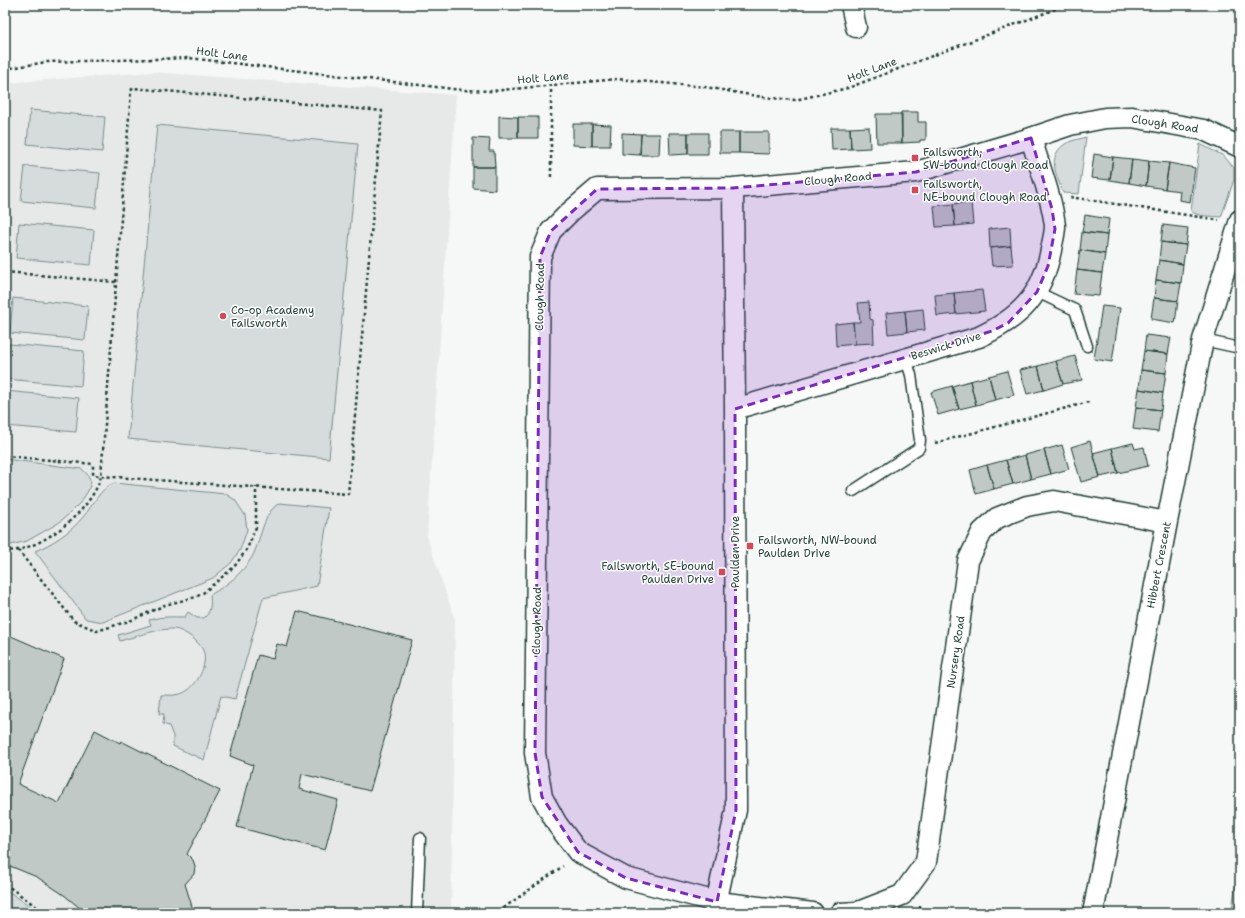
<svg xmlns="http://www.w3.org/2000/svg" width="1245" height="918" font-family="'Shantell Sans',sans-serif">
	<rect width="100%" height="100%" fill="#f6f7f7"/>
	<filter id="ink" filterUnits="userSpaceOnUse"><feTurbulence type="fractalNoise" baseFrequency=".025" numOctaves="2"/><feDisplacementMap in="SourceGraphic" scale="8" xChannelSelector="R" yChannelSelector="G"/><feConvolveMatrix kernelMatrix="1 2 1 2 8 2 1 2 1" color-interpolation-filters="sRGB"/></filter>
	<g filter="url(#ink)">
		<path fill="#e6e9e8" d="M152,72l304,23 -29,442 28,83 -4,293h-438l-8,-2v-827l13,-2z"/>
		<path fill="#d6dcdb" stroke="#7a8c88" d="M30,110l75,7 -3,35 -75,-8z
			M157,125l201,19 -29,314 -201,-19z
			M1086,137l-7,57 -16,-1c-6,-17 -17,-36 2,-49 6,-4 15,-5 21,-7z
			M1200,144l24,12 10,12v12l-13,37c-9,-1 -23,0 -30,-6z
			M25,166l75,7 -4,35 -75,-7z
			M19,223l75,7 -3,35 -75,-7z
			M13,298l75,8 -3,34 -75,-7z
			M9,344l75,7 -3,35 -75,-7z
			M5,391l74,7 -3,34 -71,-6z
			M5,459l77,10 6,6 3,7 -3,9 -8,12 -12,12 -11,9 -30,17 -16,4h-6z
			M114,483l112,11 9,6 10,15 2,15 -7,20 -9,13 -18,15 -110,44 -17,-3 -51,-68c17,-7 36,-19 48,-34 10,-11 16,-28 31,-34z
			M280,503l49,5 -12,78 -54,12 -28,101 -14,-3 -17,64 -31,-14v-10l-4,-10 -6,-2 1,-10h-5l2,-19c6,0 13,1 19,-1 15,-4 27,-26 24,-41 -3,-11 -20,-23 -30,-24 -15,-1 -40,8 -54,12l-2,-6 33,-10 -2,-5c14,-4 22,-3 36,-3l3,-5 9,6h7c7,-6 7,-14 6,-23 17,-10 32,-21 42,-38 9,-16 11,-46 28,-54z
			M1240,855v56l-8,-2z
			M5,889l35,24h-27l-8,-2z"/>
		<path fill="#c0c9c6" stroke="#1f3d34" d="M901,112h17v10h8v18h-6v2l-18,1z
			M876,114h26v29h-25z
			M499,116l19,1v21h-19z
			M518,117h20v21h-20z
			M573,124h19v22l-19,-1z
			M592,124l19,1 -1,21h-18z
			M869,127l1,21 -19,1 -1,-21z
			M831,128h19l1,21 -19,1z
			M720,132h19v21h-19z
			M739,132h30v22l-30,-1z
			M622,133l19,1 -1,21 -18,-1z
			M669,133h19v21l-18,1z
			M688,133h20v21h-20z
			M641,134h19l-1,21h-19z
			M473,138l17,1 -1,12h5l1,16h-22z
			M1094,154l19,3 -3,23 -19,-2z
			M1113,157l19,2 -3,24 -19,-3z
			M1132,159l17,2 -3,25 -17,-3z
			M1149,161l20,2 -4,26 -19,-3z
			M1169,163l26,5 -5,34 -11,-2 1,-9 -15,-2z
			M473,167h22v23l-22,-2z
			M971,202l2,22 -18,2 -2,-22z
			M953,204l2,22 -19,1 -2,-21z
			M1085,215l24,4 -2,16 -25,-3z
			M1163,225l25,3 -2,17 -25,-3z
			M1010,227l1,19 -21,2 -1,-19z
			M1082,232l25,3 -2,19 -25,-4z
			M1161,242l25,3 -3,19 -24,-4z
			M1011,246l2,19 -21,1 -2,-18z
			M1080,250l25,4 -3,19 -25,-3z
			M1159,260l24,4 -2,19 -25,-3z
			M1077,270l25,3 -3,23 -25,-2z
			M1156,280l25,3 -3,18 -24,-3z
			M982,290l3,21 -29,3 -2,-21z
			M954,293l2,21 -19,2 -2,-21z
			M1154,298l24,3 -3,22 -24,-4z
			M869,302l1,17 3,1 1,23 -19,1 -2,-22h7l-2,-19z
			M1102,306l18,2 -8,54 -18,-3z
			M923,309l2,21 -18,2 -2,-21z
			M905,311l2,21 -19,2 -2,-21z
			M853,322l2,22 -19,2 -1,-22z
			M1146,335l25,3 -3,16 -24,-3z
			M1144,351l24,3 -2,19 -25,-3z
			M1075,356l7,24 -19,4 -7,-23z
			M1056,361l7,23 -19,6 -6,-24z
			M1038,366l6,24 -17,4 -7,-24z
			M1141,370l25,3 -3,20 -24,-4z
			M1007,371l7,24 -19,5 -6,-24z
			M989,376l6,24 -19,5 -6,-24z
			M970,381l6,24 -17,4 -7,-23z
			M952,386l7,23 -21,6 -7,-23z
			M1139,389l24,4 -2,17 -25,-3z
			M1136,407l25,3 -3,22 -25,-3z
			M1090,441l10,36 -19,5 -10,-35z
			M1133,443l2,6 9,-2 4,19 -30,7 -6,-25z
			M1062,445l7,24 -18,5 -7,-24z
			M1112,448l6,25 -18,4 -7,-24z
			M1044,450l7,24 -20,5 -6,-24z
			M1025,455l6,24 -18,5 -7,-24z
			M1006,460l7,24 -19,5 -7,-24z
			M987,465l7,24 -18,5 -6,-24z
			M297,611l115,29 -42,151 -68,-17 -3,15 39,11 -13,50 -88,-23 16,-62 -23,-9 28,-101 15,4 4,-15 10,3z
			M11,636l53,23 -46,125 41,19 36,-73 25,13 1,-2 99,50 -33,63 6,6 2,6 -1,8 -9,10 9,29h-108l-22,-18 -27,-18 -32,-13v-215z"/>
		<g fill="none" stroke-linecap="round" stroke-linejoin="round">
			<defs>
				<path id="service" d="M1037,292l38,18 12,36
					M1203,340l37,8
					M853,491l66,-43 1,-8 -9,-65 -5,-16
					M417,913l3,-75"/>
				<path id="minor" d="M851,5l5,22
					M735,409l244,-72c41,-19 63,-41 72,-87 1,-7 4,-16 4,-24 -3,-29 -16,-60 -24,-88
					M714,913l22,-103 -1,-401 -2,-221
					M813,913l-96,-11 -91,-24 -48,-26 -21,-28 -15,-27 -7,-44 5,-496 11,-26 19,-19 27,-23 136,-1 183,-16 115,-34 39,-13 35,-7 27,-1 72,13 36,17
					M840,913l18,-1 44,-17 24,-33 42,-301 14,-29 15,-14 30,-12 27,-5 113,21
					M1093,913l74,-391 36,-182 37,-120"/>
			</defs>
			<use href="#service" stroke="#1f3d34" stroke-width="13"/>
			<use href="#minor" stroke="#1f3d34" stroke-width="23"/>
			<path stroke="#1f3d34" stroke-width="2.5" stroke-dasharray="3 3" stroke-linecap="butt" d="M5,69l41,-7 143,-4 273,32 30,1 125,-12 88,8 57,10 33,3 53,-12 218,-83
				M551,177v-92
				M1070,197l149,23
				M5,272l111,10
				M935,443l154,-41
				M5,456l88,8v11l8,1 247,18 34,-383 -249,-23 -2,3 -30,385c-8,32 -52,68 -84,74 -3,1 -8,0 -12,1
				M18,550l56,71 23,10 35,-11 33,-15 31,-8 7,-4 31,-26 13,-18 9,-22v-40
				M5,884l40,29
				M920,906l1,7
				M501,913l1,-4 61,-43"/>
			<use href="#service" stroke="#fff" stroke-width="10"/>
			<use href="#minor" stroke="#fff" stroke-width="20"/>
		</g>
	</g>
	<path fill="#7b2cbf" fill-opacity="0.2" stroke="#7b2cbf" stroke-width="3" stroke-dasharray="8 5" stroke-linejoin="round" d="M1031,138l21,71 3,20 -7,37 -11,26 -29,31 -16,8 -257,78 1,401 -19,92 -91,-24 -48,-26 -36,-55 -7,-44 5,-496 11,-26 46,-42 136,-1 183,-16z"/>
	<g fill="#d1495b" stroke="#fff" stroke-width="1.5">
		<rect x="911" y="154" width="8" height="8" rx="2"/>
		<rect x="911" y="186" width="8" height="8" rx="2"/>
		<circle cx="223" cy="316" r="4"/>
		<rect x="746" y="542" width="8" height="8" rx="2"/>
		<rect x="718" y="568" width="8" height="8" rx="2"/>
	</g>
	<g text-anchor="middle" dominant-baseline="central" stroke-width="3" stroke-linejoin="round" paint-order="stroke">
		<g font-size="11" fill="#1f3d34" stroke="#fff">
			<text transform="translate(222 54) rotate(7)">Holt Lane</text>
			<text transform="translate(872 70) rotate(-21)">Holt Lane</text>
			<text transform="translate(543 78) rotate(-5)">Holt Lane</text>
			<text transform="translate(1165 124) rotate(9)">Clough Road</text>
			<text transform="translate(838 179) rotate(-5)">Clough Road</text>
			<text transform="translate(540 297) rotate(-89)">Clough Road</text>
			<text transform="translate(946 346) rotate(-17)">Beswick Drive</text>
			<text transform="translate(735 552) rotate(-90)">Paulden Drive</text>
			<text transform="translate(1159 565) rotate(-79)">Hibbert Crescent</text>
			<text transform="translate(537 621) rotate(-89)">Clough Road</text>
			<text transform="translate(956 652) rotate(-82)">Nursery Road</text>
		</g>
		<g font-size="11" fill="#1f3d34" stroke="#fff" text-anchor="start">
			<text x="923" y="152">Failsworth,<tspan x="923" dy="13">SW-bound Clough Road</tspan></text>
			<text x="923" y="184">Failsworth,<tspan x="923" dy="13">NE-bound Clough Road</tspan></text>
			<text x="231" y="310">Co-op Academy<tspan x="231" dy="13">Failsworth</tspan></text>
			<text x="758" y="540">Failsworth, NW-bound<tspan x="758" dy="13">Paulden Drive</tspan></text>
			<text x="714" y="566" text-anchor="end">Failsworth, SE-bound<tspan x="714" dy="13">Paulden Drive</tspan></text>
		</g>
	</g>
	<rect width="1245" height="918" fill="none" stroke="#fff" stroke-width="20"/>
	<rect x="10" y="10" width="1225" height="898" fill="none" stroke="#1f3d34" stroke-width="1.5" filter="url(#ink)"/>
</svg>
